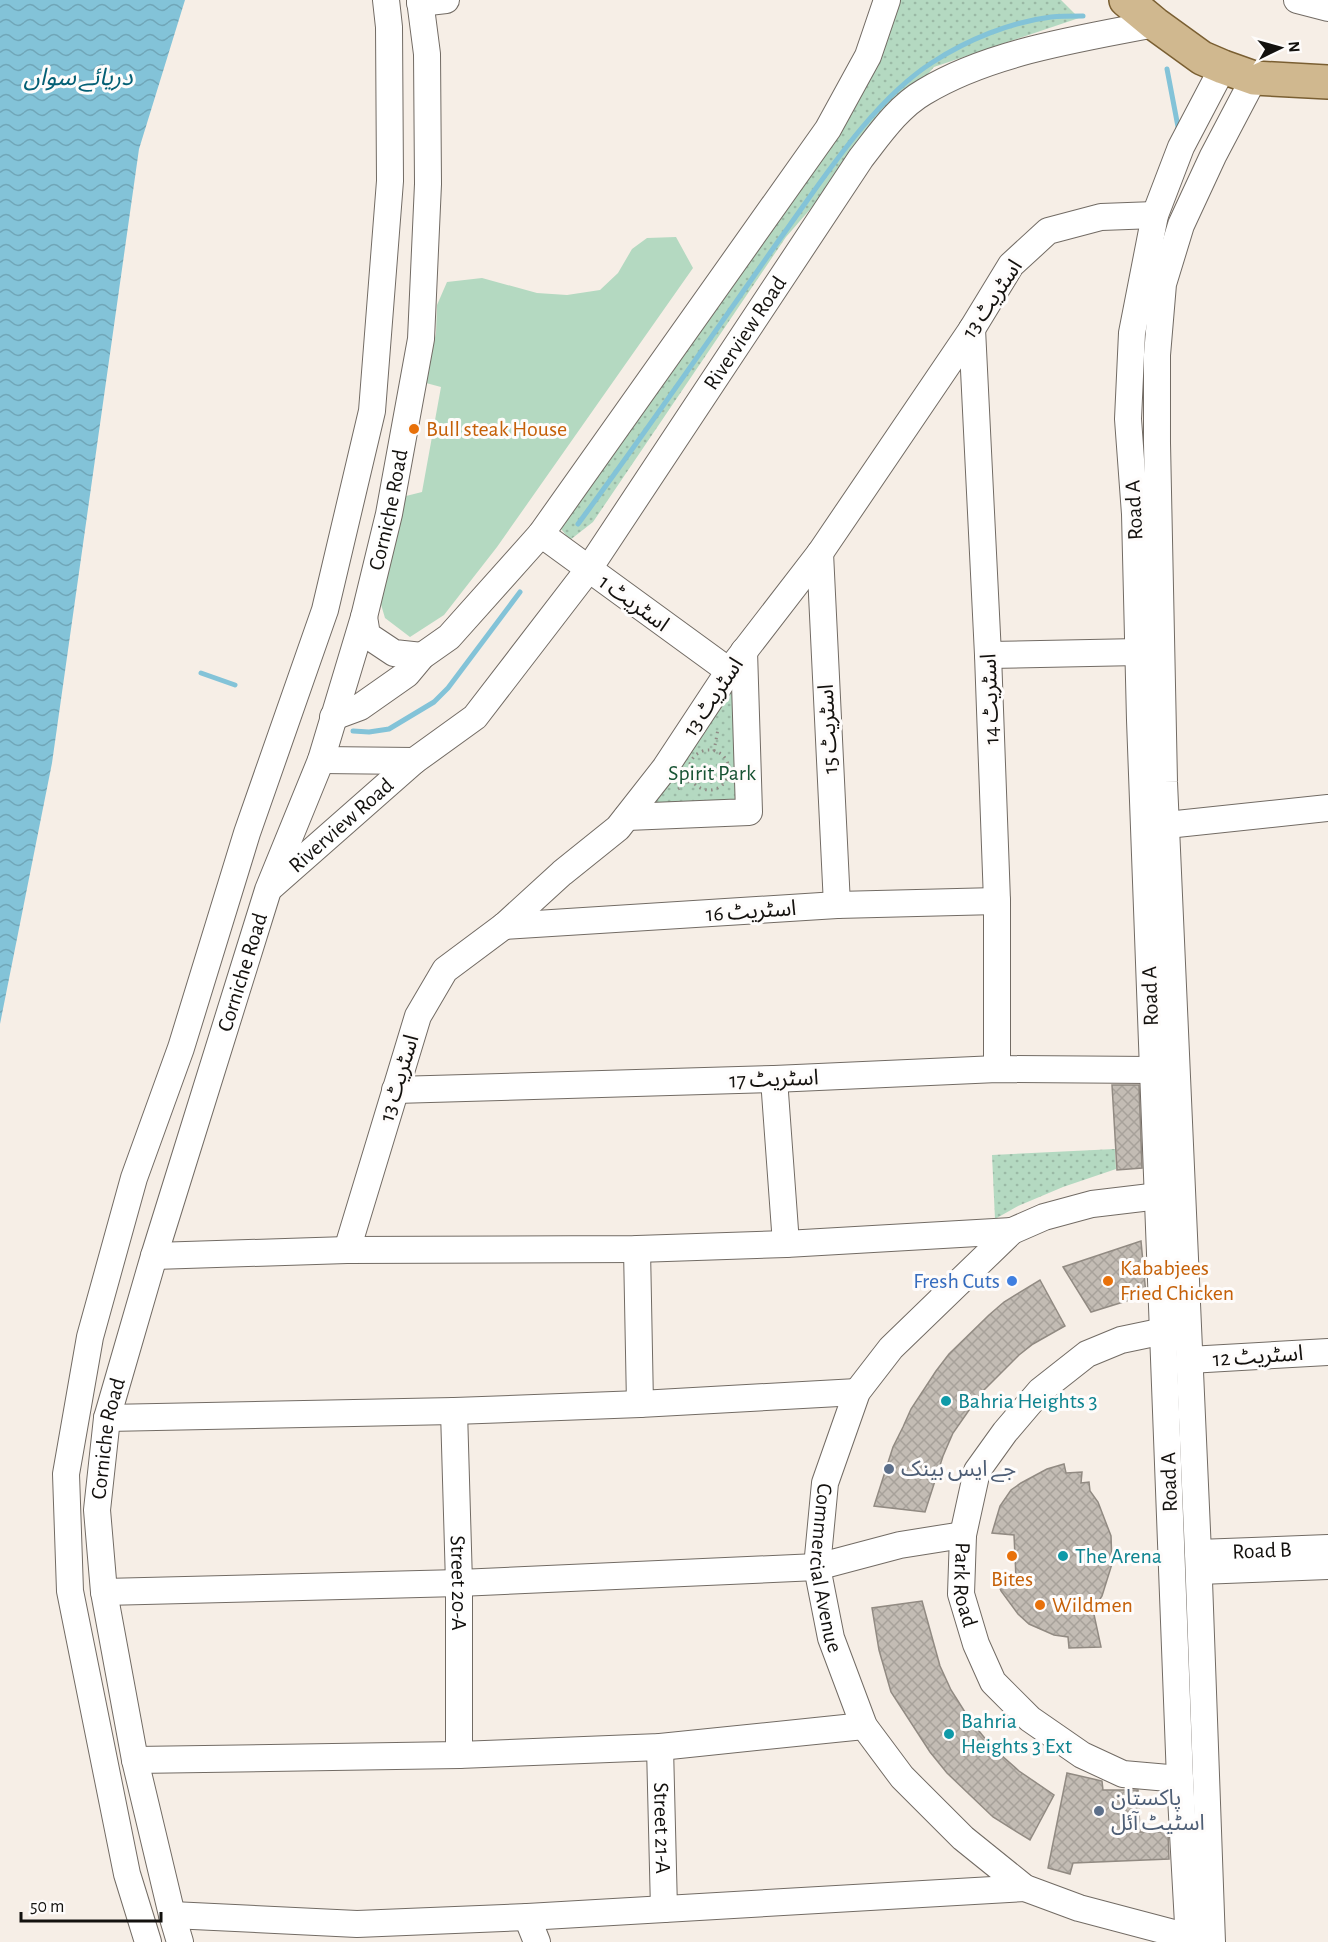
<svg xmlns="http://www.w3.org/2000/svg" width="1328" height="1942" font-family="'Alegreya Sans','Noto Sans Arabic',sans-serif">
	<defs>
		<pattern id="park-dots" width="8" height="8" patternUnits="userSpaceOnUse" patternTransform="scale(1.5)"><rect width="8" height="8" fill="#b4d9c1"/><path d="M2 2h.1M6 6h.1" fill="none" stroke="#9ab9a5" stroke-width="1.8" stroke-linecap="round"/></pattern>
		<pattern id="water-waves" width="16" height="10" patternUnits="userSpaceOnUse" patternTransform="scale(1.5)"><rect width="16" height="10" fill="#83c3d8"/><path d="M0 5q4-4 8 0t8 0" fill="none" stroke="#70a6b8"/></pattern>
		<pattern id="building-cross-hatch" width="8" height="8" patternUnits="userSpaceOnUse" patternTransform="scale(1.5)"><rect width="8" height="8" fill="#c3bcb4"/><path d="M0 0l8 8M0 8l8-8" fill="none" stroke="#a7a19a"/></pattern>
	</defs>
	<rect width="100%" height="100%" fill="#f6eee6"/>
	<path fill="#b4d9c1" d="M676,237l17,31 -196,279 -53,68 -34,22 -25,-19 -8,-27 29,-95 16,-4 19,-105 -15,-4 10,-50 1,-28 10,-23 35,-4 55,15 30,2 33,-5 18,-17 14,-24 15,-11z"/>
	<path fill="url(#park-dots)" d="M893,0h168l18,18 -145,49 -148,170 -193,285 -23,18 -9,-11 212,-322z
		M744,657l6,150 -107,6z
		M1115,1149l1,20 -53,18 -45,19 -23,13 -3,-64z"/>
	<path fill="url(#water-waves)" d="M0,0h185l-46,149 -87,614 -52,261z"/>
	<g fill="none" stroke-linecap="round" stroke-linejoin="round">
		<path stroke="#83c3d8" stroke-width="5" d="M1167,69l12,63
			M1143,361l3,-21
			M578,524c68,-92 133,-187 199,-281 43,-59 94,-142 156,-181 34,-22 77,-40 118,-45 10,-1 21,-1 32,-1
			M201,673l34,12
			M353,731l16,1 20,-3 45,-27 14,-14 72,-96
			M1191,1743l2,44"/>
	</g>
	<path fill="url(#building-cross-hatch)" stroke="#918a82" stroke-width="1.5" d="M1112,1085h27l3,83 -25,2z
		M1141,1241l5,54 -55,17 -28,-45z
		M1040,1280l25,46 -32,18 -14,11 -38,38 -28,40 -10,23 -18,56 -51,-6 19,-59 10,-20 8,-18 25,-38 13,-17 40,-39 15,-13z
		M1064,1464l2,9 16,-1 -1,11 8,-1 1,9 8,11 13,34 1,28 -10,32 -9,14 8,37 -32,1 -1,-11 -14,-2 -25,-11 -11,-10 -17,-23 -4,-10 19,-3 -2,-43 -22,-2 8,-27 11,-16 10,-7 26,-14z
		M922,1601l18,65 11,24 19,30 22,27 27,24 35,24 -24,45 -37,-23 -46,-44 -17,-21 -39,-60 -12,-42 -7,-42z
		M1067,1773l35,8 1,9h35l2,42h28l1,27 -96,4 -3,11 -22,-6z"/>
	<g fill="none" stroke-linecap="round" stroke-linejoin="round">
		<defs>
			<g id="minor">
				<path d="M1297,0l31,8"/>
				<path d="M420,3l26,-3"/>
				<path d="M972,329l16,326 9,246v168"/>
				<path d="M541,534l188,137"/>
				<path d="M820,553l17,352"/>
				<path d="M364,617l3,18 27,18 28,3"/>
				<path d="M988,655l151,-3"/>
				<path d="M333,717l27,-10 47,-33 15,-18 27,-19 92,-103 287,-405 40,-73 19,-56"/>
				<path d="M321,760l93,1"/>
				<path d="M627,817l122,-5 -5,-161"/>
				<path d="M1167,825l161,-17"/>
				<path id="s1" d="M272,886l142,-125 61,-44 113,-147 273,-412c18,-23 37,-51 63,-66 66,-40 155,-53 231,-68"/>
				<path d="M504,926l333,-21 160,-4"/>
				<path d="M774,1079l12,165"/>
				<path d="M395,1090l379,-11 223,-10 156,1"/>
				<path id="s2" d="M1174,1192l-15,4 -67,8 -48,13 -32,14 -121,117 -34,44 -32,91 -8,84 14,71 33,88 38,51 61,61 62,50 54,20 125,33"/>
				<path d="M637,1249l3,155"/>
				<path d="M347,1250l71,-234 27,-46 59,-44 58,-53 56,-45 47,-60 64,-97 91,-118 152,-224 39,-64 37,-34 53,-14 54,-2"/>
				<path d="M154,1256l193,-6 290,-1 149,-5 226,-13"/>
				<path id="s3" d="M1164,1331l-43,9 -34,14 -47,37 -35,41 -28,39 -14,64 -2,59 15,50 17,38 37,37 52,36 41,19 57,5"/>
				<path d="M1189,1360l139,-8"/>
				<path id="s4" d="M454,1411l5,172v172"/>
				<path d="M107,1418l347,-7 186,-7 217,-12"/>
				<path id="s5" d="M1198,1553l130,-5"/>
				<path d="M1199,1571l129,-5"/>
				<path d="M104,1592l355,-9 358,-16 83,-22 63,-10"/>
				<path id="s6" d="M660,1747l4,162"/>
				<path d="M135,1760l324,-5 201,-8 204,-21"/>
				<path d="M172,1915l185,9 170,-7 498,-29"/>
				<path d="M527,1917l10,25"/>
				<path d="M148,1942l-21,-68 -57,-283 -4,-117 24,-137 44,-159 47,-130 66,-215 78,-223 47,-199 18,-230 -1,-154 -3,-27"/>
				<path id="s7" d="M180,1942l-8,-27 -37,-155 -31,-168 -7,-82 10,-92 47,-162 114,-366 53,-130 43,-143 25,-103 32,-175 7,-155 -1,-130 -7,-54"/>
				<path d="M1189,1942l-9,-163 -27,-709 -13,-350 -5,-206 -7,-95 4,-86 23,-118 26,-68 42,-80"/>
				<path d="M1212,1942l-14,-389 -34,-771 -7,-339v-88l6,-71 18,-59 32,-69 41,-78"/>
			</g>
			<path id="major" d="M1126,0l29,24 47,34 21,9 31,11 74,4"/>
		</defs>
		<use href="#minor" stroke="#726b64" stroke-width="28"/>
		<use href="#major" stroke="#7a5f32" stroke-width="36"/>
		<path stroke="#908a85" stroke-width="3" stroke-dasharray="1.5 4.5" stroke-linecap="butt" d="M689 770a20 20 0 1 1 40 0a20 20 0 1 1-40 0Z
			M714,751l4,-22
			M678,789l13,-9"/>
		<use href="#minor" stroke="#fff" stroke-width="26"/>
		<use href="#major" stroke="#d0b88f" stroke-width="33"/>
	</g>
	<g fill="#e8710a" stroke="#fefcfb" stroke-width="2">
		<circle cx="414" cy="429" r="6"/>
		<circle cx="1108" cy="1281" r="6"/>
		<circle cx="1012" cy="1556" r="6"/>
		<circle cx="1040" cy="1605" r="6"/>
	</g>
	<circle fill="#3f7fe0" stroke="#fefcfb" stroke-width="2" cx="1012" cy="1281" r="6"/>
	<g fill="#0f9aa8" stroke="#fefcfb" stroke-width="2">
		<circle cx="946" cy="1401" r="6"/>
		<circle cx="1063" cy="1556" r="6"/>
		<circle cx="949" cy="1734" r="6"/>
	</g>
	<g fill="#5c6f8a" stroke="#fefcfb" stroke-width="2">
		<circle cx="889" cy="1469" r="6"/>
		<circle cx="1099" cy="1811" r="6"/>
	</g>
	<g text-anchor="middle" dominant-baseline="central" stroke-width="6" stroke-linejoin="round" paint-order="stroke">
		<g font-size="22" fill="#13110e" stroke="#fefcfb">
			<text transform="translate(992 299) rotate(-56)">اسٹریٹ 13</text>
			<text stroke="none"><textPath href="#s1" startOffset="734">Riverview Road</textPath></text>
			<text stroke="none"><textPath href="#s7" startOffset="1485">Corniche Road</textPath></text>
			<text transform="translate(1134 510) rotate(-93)">Road A</text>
			<text transform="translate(634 603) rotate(36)">اسٹریٹ 1</text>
			<text transform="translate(713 697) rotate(-56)">اسٹریٹ 13</text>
			<text transform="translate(990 699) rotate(-92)">اسٹریٹ 14</text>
			<text transform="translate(828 729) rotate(-93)">اسٹریٹ 15</text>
			<text stroke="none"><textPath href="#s1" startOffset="92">Riverview Road</textPath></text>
			<text transform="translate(751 911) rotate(-4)">اسٹریٹ 16</text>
			<text stroke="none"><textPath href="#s7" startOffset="999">Corniche Road</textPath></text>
			<text transform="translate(1150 996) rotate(-92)">Road A</text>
			<text transform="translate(399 1078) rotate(-73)">اسٹریٹ 13</text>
			<text transform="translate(774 1079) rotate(-2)">اسٹریٹ 17</text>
			<text transform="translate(1258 1356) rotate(-4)">اسٹریٹ 12</text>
			<text stroke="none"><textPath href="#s7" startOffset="513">Corniche Road</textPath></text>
			<text transform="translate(1169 1482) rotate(-92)">Road A</text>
			<text stroke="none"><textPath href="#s5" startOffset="64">Road B</textPath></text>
			<text stroke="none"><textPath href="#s2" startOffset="574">Commercial Avenue</textPath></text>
			<text stroke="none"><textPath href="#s4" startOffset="172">Street 20-A</textPath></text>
			<text stroke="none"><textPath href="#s3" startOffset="358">Park Road</textPath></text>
			<text stroke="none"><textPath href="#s6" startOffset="81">Street 21-A</textPath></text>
		</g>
		<g font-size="22" fill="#c56008" stroke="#fefcfb" text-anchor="start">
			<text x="426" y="429">Bull steak House</text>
			<text x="1120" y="1268">Kababjees<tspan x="1120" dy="25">Fried Chicken</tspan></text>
			<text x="1012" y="1579" text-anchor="middle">Bites</text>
			<text x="1052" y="1605">Wildmen</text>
		</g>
		<g font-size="22" fill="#175333" stroke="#fefcfb">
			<text x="712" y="773">Spirit Park</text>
		</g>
		<g font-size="22" fill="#366cbe" stroke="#fefcfb" text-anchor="end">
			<text x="1000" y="1281">Fresh Cuts</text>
		</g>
		<g font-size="22" fill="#0d838f" stroke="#fefcfb" text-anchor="start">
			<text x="958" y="1401">Bahria Heights 3</text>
			<text x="1075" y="1556">The Arena</text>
			<text x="961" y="1721">Bahria<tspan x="961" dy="25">Heights 3 Ext</tspan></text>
		</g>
		<g font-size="22" fill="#4e5e75" stroke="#fefcfb" text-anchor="start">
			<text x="901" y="1469">جے ایس بینک</text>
			<text x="1111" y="1798">پاکستان<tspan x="1111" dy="25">اسٹیٹ آئل</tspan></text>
		</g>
		<g font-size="24" font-style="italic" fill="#046075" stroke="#fefcfb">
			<text x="78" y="78">دریائے سواں</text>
		</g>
	</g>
	<g transform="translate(1280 48) rotate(85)" stroke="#fefcfb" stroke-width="4.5" paint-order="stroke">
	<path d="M0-4.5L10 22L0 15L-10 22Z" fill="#13110e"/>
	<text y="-9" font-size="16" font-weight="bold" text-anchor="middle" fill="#13110e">N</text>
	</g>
	<path d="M21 1912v9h140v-9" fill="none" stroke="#13110e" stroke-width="3"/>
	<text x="30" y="1912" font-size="18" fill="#13110e" stroke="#fefcfb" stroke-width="4.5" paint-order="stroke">50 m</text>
</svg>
